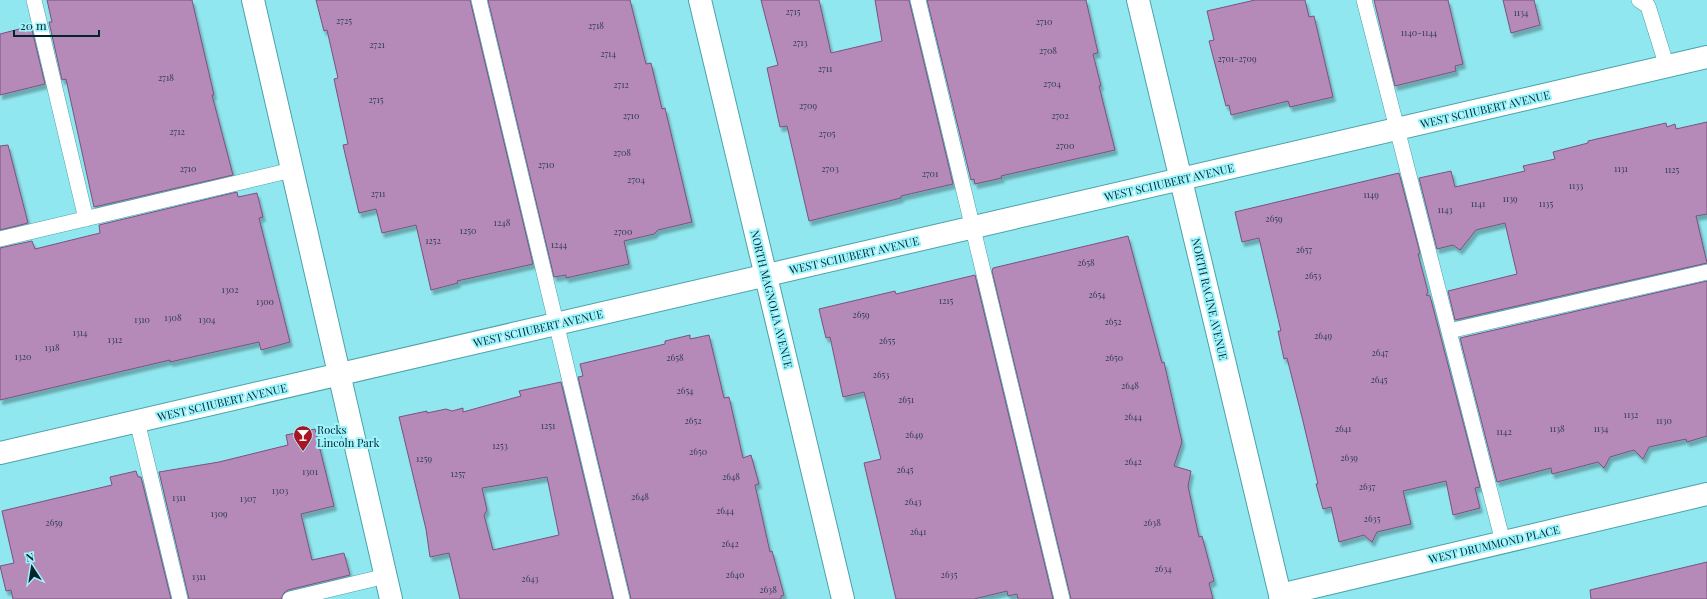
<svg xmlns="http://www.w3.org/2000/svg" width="1707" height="599" font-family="'Playfair Display',serif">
	<defs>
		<filter id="shadow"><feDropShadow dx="2.5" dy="4.5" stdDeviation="1" flood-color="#0004"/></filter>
	</defs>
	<rect width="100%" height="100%" fill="#91e7ef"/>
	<path fill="#b589b8" stroke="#7b527e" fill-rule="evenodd" filter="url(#shadow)" d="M47,0h145l22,95h-2l21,80 -139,32 -28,-128 -4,1 -13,-58h3z
		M316,0h154l63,264 -76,17 1,2 -27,7 -15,-65 -34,8 -6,-24 -17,4 -16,-68 5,-1 -14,-65 4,-1 -11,-48 -3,1z
		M488,0h142l16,64 5,-1 11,46 3,-1 27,114 -34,8 -4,4 -30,7 5,23 -63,14v-3l-12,2z
		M761,0h58l12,53 51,-12 -7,-41h34l44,184 -52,12v2l-92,23 -22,-95 -7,1 -13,-59 11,-3z
		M927,0h159l12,53 -5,1 8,32h-2l16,64 -114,26 1,2 -27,6 -1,-5 -3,1z
		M1255,0h50l4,17 5,-1 19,81 -43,10 -2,-6 -57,14 -2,-10 -3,1 -17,-65 5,-1 -7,-29z
		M1374,0h74l15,64 -8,2 1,5 -61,15z
		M1503,0h31l6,25 -29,8z
		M31,26l14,58 -45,11v-61z
		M1707,122v92l-11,2 11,47 -252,57 -7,-29 69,-17 -12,-51 -29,7 -16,20 -7,-5 -16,4 -18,-71 32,-7 4,16 70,-16 -2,-5 32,-7 -2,-7 35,-9v-2l78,-18 1,4 8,-3 1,5z
		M8,145l20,78 -28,7v-84z
		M1399,173l21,80 -2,1 10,38 -2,3 4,1 50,191 -5,1 5,20 -27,7 -7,-34 -43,10 8,33 -34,8 -5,10 -8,-7 -25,7 -8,-35 -8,2 -7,-25h2l-16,-67 -15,-59 -3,1 -6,-28h3l-22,-93 -17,4 -7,-30z
		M237,192l1,5 19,-4 6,24 -4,1 31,124 -29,8 -2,-8 -89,20v-2l-170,40v-152l32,-7 3,8 65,-16 -1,-8z
		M1128,236l34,127 2,-1 13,58 5,22 -8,24 17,5 -3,15 11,51 3,-1 12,45 -5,2 4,16h-142l-79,-328 1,-3z
		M975,275l78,324h-35l-1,-5 -9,2 -1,-5 -33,8h-78l-32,-136 17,-4 -17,-67 -21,5 -13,-60 -4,1 -7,-29 76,-18 1,3z
		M1707,281v155l-20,6 -1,-3 -37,8 -6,12 -9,-9 -24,7 -6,11 -6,-6 -46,12 -1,-6 -54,14 -37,-144z
		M690,335v4l19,-4 15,63 5,-1 14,61 8,-3 8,29 -4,1 15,67 2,-1 12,44 -3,1v3h-150l-53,-222 5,-1 -3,-12 85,-20v-3z
		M561,382l52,217h-153l-11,-46 -19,4 -4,-28 -27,-112 28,-6v2l19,-4 6,2 11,-3v4l58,-16 -2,-5zM547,477l12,58 -66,15 -9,-35 3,-5 -5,-22z
		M315,429l19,77 -33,8 11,46 32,-7 6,22 -62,15 -4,3 -3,6h-92l-30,-127 60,-10 69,-17 -2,-10z
		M136,471l2,6h3l30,122h-158l-2,-9 -5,1 -6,-25 14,-3 -12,-52 110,-26 -2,-8z
		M1707,562v37h-116l-1,-9z"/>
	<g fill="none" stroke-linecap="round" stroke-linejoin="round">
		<defs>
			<path id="lane" d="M34,0l52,219
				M479,0l143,599
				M918,0l144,599
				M1364,0l139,542
				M1639,0l9,6 19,61
				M0,239l292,-69
				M1449,331l258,-59
				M137,421l43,178
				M290,599l96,-23"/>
			<path id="street" d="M253,0l138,599
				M700,0l143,599
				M0,453l1707,-396
				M1280,595l427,-101"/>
			<path id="secondary" d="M1138,0l143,599"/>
		</defs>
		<use href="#lane" stroke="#4ca2aa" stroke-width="16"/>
		<use href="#street" stroke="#4ca2aa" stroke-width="24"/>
		<use href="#secondary" stroke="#4ca2aa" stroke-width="24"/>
		<use href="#lane" stroke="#fff" stroke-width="15"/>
		<use href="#street" stroke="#fff" stroke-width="22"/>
		<use href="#secondary" stroke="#fff" stroke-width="22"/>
	</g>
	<defs>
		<symbol id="bar-pin" viewBox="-11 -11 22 30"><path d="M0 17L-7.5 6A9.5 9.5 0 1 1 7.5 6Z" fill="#aa1523" stroke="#9ff4fd"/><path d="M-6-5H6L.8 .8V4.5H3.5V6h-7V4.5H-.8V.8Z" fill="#fff"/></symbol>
	</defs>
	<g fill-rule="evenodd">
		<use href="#bar-pin" x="292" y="424" width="22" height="30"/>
	</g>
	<g text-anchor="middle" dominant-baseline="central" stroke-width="4" stroke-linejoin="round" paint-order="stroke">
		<g font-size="9" fill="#2e3f4e">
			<text x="793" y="11">2715</text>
			<text x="1521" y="12">1134</text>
			<text x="344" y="20">2725</text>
			<text x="1044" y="21">2710</text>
			<text x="596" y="25">2718</text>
			<text x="1419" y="32">1140-1144</text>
			<text x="800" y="42">2713</text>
			<text x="377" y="44">2721</text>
			<text x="1048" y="50">2708</text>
			<text x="608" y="53">2714</text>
			<text x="1237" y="58">2701-2709</text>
			<text x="825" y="68">2711</text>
			<text x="166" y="77">2718</text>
			<text x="1052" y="83">2704</text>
			<text x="621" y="84">2712</text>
			<text x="376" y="99">2715</text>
			<text x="808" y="105">2709</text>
			<text x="631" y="115">2710</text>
			<text x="1060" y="115">2702</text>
			<text x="177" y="131">2712</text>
			<text x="827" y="133">2705</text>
			<text x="1065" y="145">2700</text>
			<text x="622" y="152">2708</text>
			<text x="546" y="164">2710</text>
			<text x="188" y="168">2710</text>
			<text x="830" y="168">2703</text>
			<text x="1621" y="168">1131</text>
			<text x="1672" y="169">1125</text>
			<text x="930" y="173">2701</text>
			<text x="636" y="179">2704</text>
			<text x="1576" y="185">1133</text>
			<text x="378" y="193">2711</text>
			<text x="1371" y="194">1149</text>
			<text x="1510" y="198">1139</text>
			<text x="1478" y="203">1141</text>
			<text x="1546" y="203">1135</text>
			<text x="1445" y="209">1143</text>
			<text x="1274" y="218">2659</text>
			<text x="502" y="222">1248</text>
			<text x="468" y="230">1250</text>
			<text x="623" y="231">2700</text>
			<text x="433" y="240">1252</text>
			<text x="559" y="244">1244</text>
			<text x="1304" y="249">2657</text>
			<text x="1086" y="262">2658</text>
			<text x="1313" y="275">2653</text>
			<text x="230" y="289">1302</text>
			<text x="1097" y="294">2654</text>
			<text x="946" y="300">1215</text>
			<text x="265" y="301">1300</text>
			<text x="861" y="314">2659</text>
			<text x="173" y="317">1308</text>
			<text x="142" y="319">1310</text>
			<text x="207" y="319">1304</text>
			<text x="1113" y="321">2652</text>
			<text x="80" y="332">1314</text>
			<text x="1323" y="335">2649</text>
			<text x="115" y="339">1312</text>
			<text x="887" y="340">2655</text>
			<text x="52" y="347">1318</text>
			<text x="1380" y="352">2647</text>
			<text x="23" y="356">1320</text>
			<text x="675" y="357">2658</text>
			<text x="1114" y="357">2650</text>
			<text x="881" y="374">2653</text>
			<text x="1379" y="379">2645</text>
			<text x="1130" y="385">2648</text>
			<text x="685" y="390">2654</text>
			<text x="906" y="399">2651</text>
			<text x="1631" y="414">1132</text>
			<text x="1133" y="416">2644</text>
			<text x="693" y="420">2652</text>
			<text x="1664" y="420">1130</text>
			<text x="548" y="425">1251</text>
			<text x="1343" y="428">2641</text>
			<text x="1557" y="428">1138</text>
			<text x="1601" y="428">1134</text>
			<text x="1504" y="431">1142</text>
			<text x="914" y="434">2649</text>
			<text x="500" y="445">1253</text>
			<text x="698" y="451">2650</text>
			<text x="1349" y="457">2639</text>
			<text x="424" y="458">1259</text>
			<text x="1133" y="461">2642</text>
			<text x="905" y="469">2645</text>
			<text x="310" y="471">1301</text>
			<text x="458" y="473">1257</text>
			<text x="731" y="476">2648</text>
			<text x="1367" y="486">2637</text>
			<text x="280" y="490">1303</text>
			<text x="640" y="496">2648</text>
			<text x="179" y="497">1311</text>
			<text x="248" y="498">1307</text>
			<text x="913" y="501">2643</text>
			<text x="725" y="510">2644</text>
			<text x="219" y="513">1309</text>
			<text x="1372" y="518">2635</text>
			<text x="54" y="522">2659</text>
			<text x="1152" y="522">2638</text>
			<text x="918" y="531">2641</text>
			<text x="730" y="543">2642</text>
			<text x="1163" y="568">2634</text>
			<text x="735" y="574">2640</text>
			<text x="949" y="574">2635</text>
			<text x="199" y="576">1311</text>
			<text x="530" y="578">2643</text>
			<text x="768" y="589">2638</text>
		</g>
		<g font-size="11" fill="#01262a" stroke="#9ff4fd">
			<text transform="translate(1485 109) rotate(-13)">WEST SCHUBERT AVENUE</text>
			<text transform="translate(1169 182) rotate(-13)">WEST SCHUBERT AVENUE</text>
			<text transform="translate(854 255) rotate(-13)">WEST SCHUBERT AVENUE</text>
			<text transform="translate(772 299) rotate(76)">NORTH MAGNOLIA AVENUE</text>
			<text transform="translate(1210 299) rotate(77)">NORTH RACINE AVENUE</text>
			<text transform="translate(538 328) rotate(-13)">WEST SCHUBERT AVENUE</text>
			<text transform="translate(222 402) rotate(-13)">WEST SCHUBERT AVENUE</text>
			<text transform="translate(1494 544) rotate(-13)">WEST DRUMMOND PLACE</text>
		</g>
		<g font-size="11" fill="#01262a" stroke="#9ff4fd" text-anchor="start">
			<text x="317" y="429">Rocks<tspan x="317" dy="13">Lincoln Park</tspan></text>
		</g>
	</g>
	<g transform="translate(32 567) rotate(348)" stroke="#9ff4fd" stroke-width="3" paint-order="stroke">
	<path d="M0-3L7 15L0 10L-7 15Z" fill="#01262a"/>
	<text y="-6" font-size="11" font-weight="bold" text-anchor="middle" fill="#01262a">N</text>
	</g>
	<path d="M14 30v6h85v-6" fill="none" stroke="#01262a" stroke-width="2"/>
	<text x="20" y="30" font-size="12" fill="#01262a" stroke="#9ff4fd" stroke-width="3" paint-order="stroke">20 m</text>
</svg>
